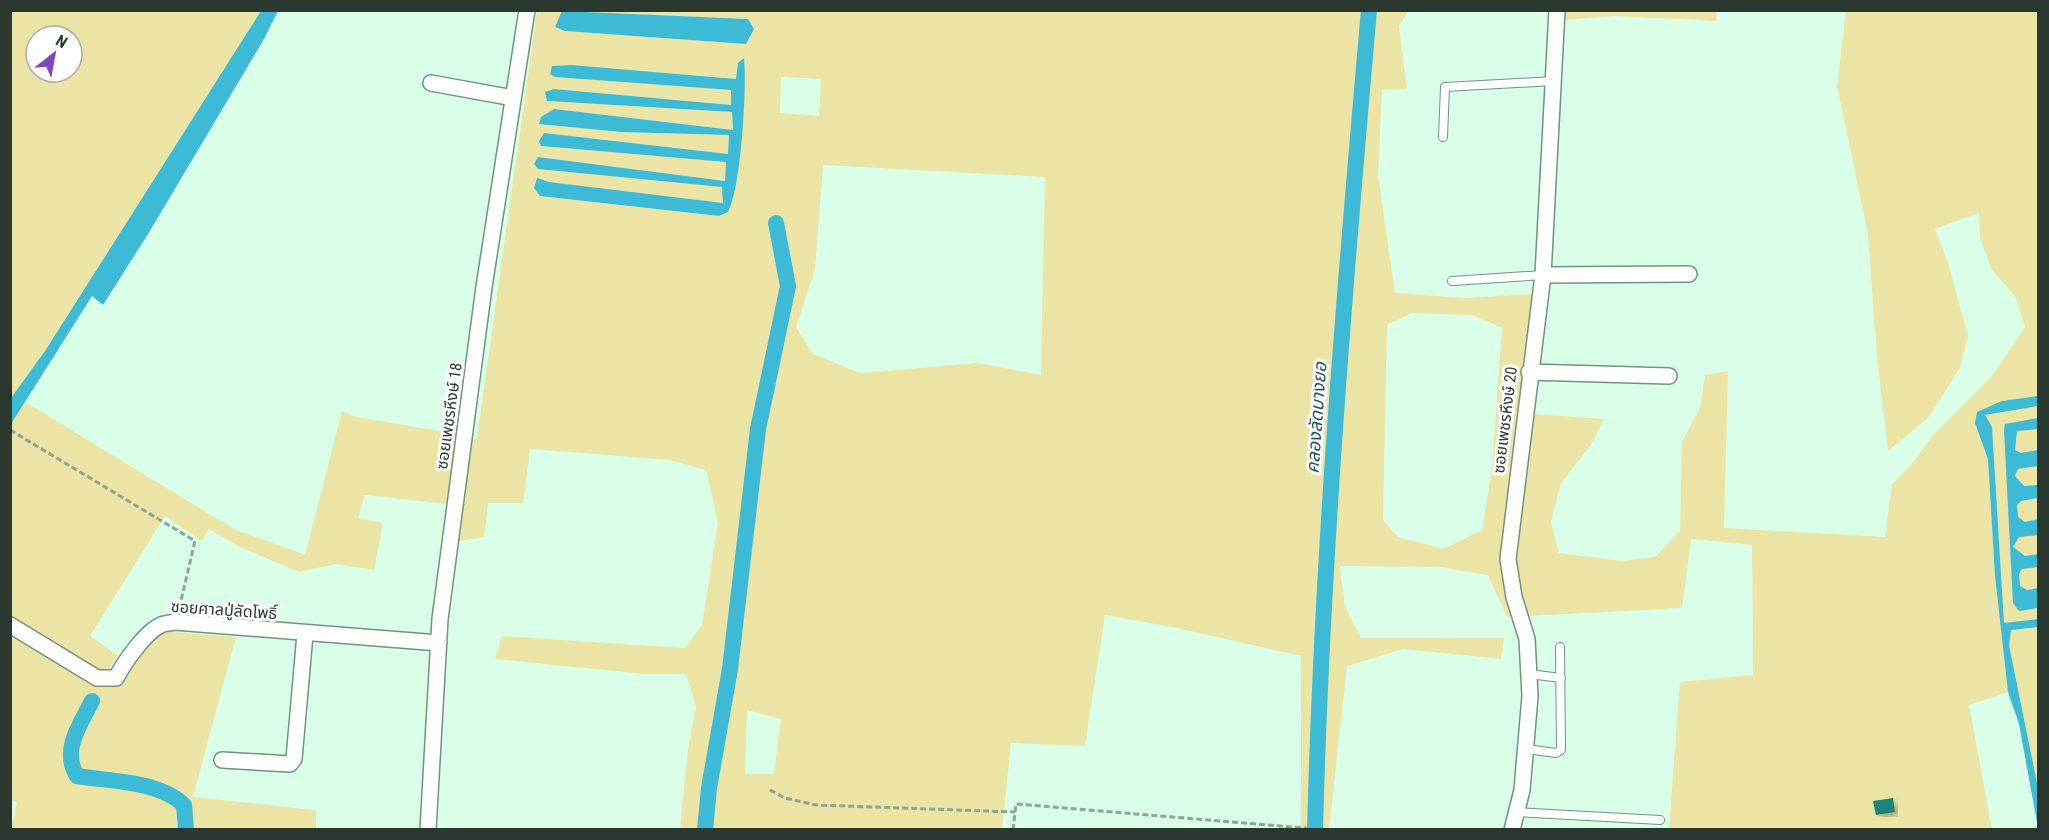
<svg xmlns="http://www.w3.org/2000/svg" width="2049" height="840" font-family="'Roboto Condensed','Noto Sans Thai',sans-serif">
	<defs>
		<filter id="shadow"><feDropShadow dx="4.5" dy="4.5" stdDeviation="3" flood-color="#0004"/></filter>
	</defs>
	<rect width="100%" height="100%" fill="#daffe9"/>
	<path fill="#ebe4a4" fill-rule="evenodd" d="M11,11h250l-216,340 -34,47zM36,36h36v36h-36z
		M537,11h871l-9,15 8,63 -25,1 -4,85 17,118 71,5 66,-4 3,120 69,5 -13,26 -30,38 -10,39 8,31 62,8 34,-4 25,-26 2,-89 18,-34 5,-33 23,-4 -4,157 161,9 7,-53 18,-18 23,-31 60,-60 32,-48 -10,-31 -23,-26 -12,-32 -1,-25 -44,16 14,37 19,70 -8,32 -31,49 -41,34 -11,-93 -9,-124 -31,-148 9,-75h192v385l-36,5 -27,22 13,36 7,117 13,116 -39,13 23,124h-323l11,-147 73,-7 -1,-130 -61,-6 -9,69 -175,9 -19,-42 -48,-8 -100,-1 5,41 16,31h143l-3,21 -98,-10 -56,17 -18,163h-28v-173l-124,-28 -72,-13 -20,131 -74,-3 -9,86h-322l8,-80 8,-42 -10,-33h-43l-148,-15 7,-23 183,12 17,-23 16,-102 -12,-53 -36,-10 -140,-11 -7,54h-35l-4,34 -25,4 11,-99 7,-4zM562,11l186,8 6,10 -8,15 -181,-13 -10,-4zM744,59l-7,118 -9,35 -9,4 -179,-20 -6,-8 3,-10 11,4 175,21v-16l-185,-18v-12l187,24 2,-19 -186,-16 -2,-5 5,-8 184,21 1,-19 -108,-3 -81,-8 14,-15 179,21 -1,-18 -185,-11 -2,-9 9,-3 177,16v-15l-176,-13 16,-12 165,14zM781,77l40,2 -2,37 -39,-3zM823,165l222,12 -4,198 -63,-12 -118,10 -47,-19 -17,-27 19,-58zM1411,313l62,2 29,13 -10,141 -10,61 -38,19 -46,-12 -15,-17 4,-195zM747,710l34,9 -7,55h-29z
		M1565,11h151l1,10 -102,-5 -50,4z
		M25,402l209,127 71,26 37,-144 14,6 102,17 -12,70 -81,-9 -7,23 25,5 -9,47 -38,-6 -37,8 -61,-26 -29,-17 -7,12 -37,-25 -75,120 28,20 -11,15 -15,-1 -81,-52 -1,-194z
		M2038,406v213l-34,5 -12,-197 -7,-12z
		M2038,627v161l-29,-143 1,-15z
		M146,630l90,7 -43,160 123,13v19h-127l3,-31 -33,-5 19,17 -2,19h-165l6,-26 -7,-4v-166l94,53z"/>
	<path fill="#3dbad5" d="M261,11h17l-14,28 -116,195 -45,71 -11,-9 -81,128v-26l34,-47z
		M562,11l186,8 6,10 -8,15 -181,-13 -10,-4z
		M744,58c3,30 -3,130 -16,154l-9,4 -179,-20 -6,-8 3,-10 12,4 174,21 -1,-16 -184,-18 -4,-5 4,-7 187,24 1,-19 -185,-16 -2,-5 5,-8 184,21 1,-19 -108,-3 -82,-8 2,-7 13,-8 179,21 -1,-18 -185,-11 -2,-9 9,-3 177,16v-15l-176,-13 -5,-3 2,-8 19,-1 165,14 2,-16z
		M2038,396v10l-53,9 7,12 12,196 34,-4v8l-27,3 -2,15 29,143v40l-19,-104 -11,-32 -13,-116 -7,-117 -13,-36 2,-11 25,-11z
		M2038,418v11l-21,2 -2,19 6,3 17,-3v16l-20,3 -3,7 9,10 14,-1v13l-17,3 -4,4 1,12 7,5 13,-3v16l-19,2 -6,10 12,9 13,-2v13l-16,2 -3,5 1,12 7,4 11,-2v20l-19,3 -6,-8 -9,-173 1,-6z"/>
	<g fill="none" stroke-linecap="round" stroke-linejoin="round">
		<path stroke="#3dbad5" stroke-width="16" d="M92,701c-12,24 -31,49 -15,75 35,6 80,4 107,29l2,25
			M705,830l4,-42 21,-119 28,-240 30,-143 -12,-63
			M1315,830c7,-274 30,-547 54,-820"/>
	</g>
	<path fill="#1b847c" filter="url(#shadow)" d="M1893,798l2,14 -19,3 -3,-14z"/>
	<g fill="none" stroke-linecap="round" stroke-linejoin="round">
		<defs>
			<path id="service" d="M1443,137l2,-50 109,-6
				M1452,281l91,-6
				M1529,674l32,4
				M1526,749l30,4 5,-3 -1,-103
				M1517,812l143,8"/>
			<path id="minor" d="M431,83l82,15
				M1543,275l146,-1
				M1529,372l140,4
				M10,625l87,53h19c8,-15 29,-46 45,-53 3,-2 10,-2 14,-3l264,21
				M222,760l68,4 4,-5 11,-125
				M428,830l12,-211 44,-332 43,-277
				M1512,830l10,-40 8,-94 -3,-57 -13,-42 -6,-38 35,-284 14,-265"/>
		</defs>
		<use href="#service" stroke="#71937f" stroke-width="10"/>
		<use href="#minor" stroke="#71937f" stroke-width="18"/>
		<path stroke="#8ba696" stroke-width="3" stroke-dasharray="6 3" stroke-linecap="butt" d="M10,430l185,111 -16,68
			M770,790l15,8 31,7 199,7
			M1013,830l3,-26 313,26"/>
		<use href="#service" stroke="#fff" stroke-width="8"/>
		<use href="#minor" stroke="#fff" stroke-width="15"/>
	</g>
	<g text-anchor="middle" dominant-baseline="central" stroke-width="6" stroke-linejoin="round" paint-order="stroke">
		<g font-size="16" fill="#2a3830" stroke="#fff">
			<text transform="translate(449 416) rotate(-82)">ซอยเพชรหึงษ์ 18</text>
			<text transform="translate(1505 420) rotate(-83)">ซอยเพชรหึงษ์ 20</text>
			<text transform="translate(224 610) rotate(4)">ซอยศาลปู่ลัดโพธิ์</text>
		</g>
		<g font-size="18" font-style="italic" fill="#1f525e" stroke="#fff">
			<text transform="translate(1316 418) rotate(-86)">คลองลัดบางยอ</text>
		</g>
	</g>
	<rect width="2049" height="840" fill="none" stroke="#2a3830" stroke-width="24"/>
	<g transform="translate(54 54) rotate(31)"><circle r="28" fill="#ffffff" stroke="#aaafac" stroke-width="1.5"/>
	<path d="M0-4.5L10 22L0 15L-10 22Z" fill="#7c48c0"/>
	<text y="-9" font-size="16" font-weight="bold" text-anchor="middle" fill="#2a3830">N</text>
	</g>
</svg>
